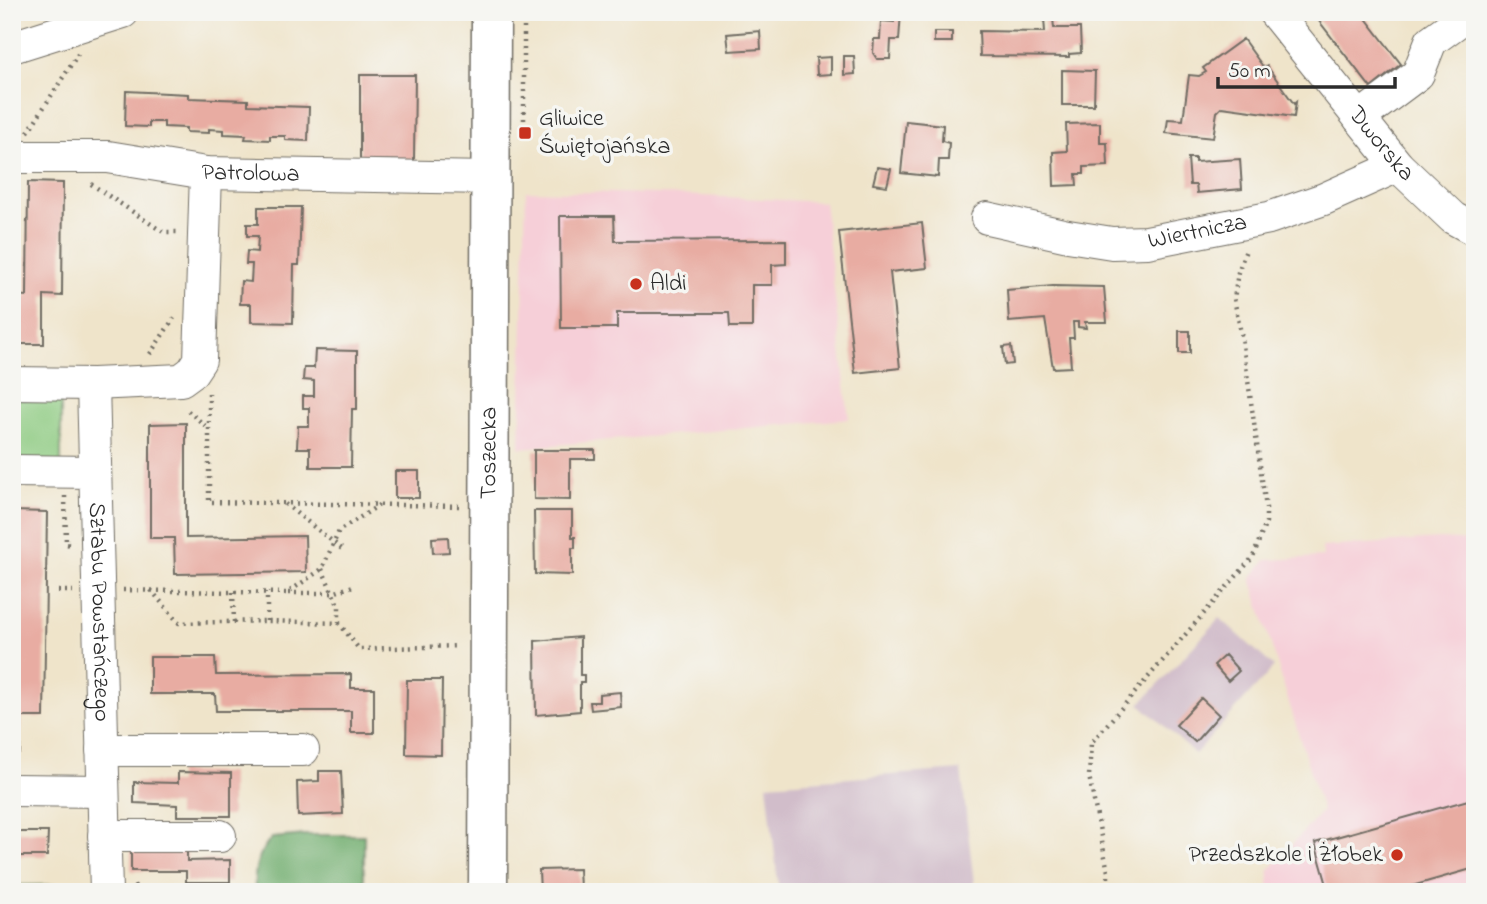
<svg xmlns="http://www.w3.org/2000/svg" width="1487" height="904" font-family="'Indie Flower',sans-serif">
	<rect width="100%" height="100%" fill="#f6f6f2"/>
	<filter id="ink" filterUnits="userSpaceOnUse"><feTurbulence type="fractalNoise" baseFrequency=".0143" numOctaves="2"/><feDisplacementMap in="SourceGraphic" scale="14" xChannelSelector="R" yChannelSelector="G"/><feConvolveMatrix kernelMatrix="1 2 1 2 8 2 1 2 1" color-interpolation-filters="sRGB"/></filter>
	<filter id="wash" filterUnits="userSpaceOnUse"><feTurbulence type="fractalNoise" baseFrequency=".00686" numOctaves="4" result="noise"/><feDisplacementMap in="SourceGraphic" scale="28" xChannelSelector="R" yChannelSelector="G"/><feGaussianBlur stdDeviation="1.57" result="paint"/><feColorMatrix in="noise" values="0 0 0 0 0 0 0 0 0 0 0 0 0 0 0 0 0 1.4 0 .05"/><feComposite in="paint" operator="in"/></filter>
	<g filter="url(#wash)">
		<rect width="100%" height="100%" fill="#efe4ca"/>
		<path fill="#f6cfd8" d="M526,191l134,3 164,8 25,217 -329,29z
			M1439,539l36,2v351h-206v-22l53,-59 -71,-233 15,-18 57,-3 -1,-10z"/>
		<path fill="#d1bdca" d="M1220,618l54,49 -79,87 -55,-50z
			M961,770l14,122h-196l-12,-108z"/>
		<path fill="#8dca81" stroke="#5c7a56" stroke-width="2" d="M12,399h49v67l-49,-1z
			M12,885h58v7h-58z"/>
		<path fill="#72ae6f" stroke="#4e6c4d" stroke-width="2" d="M306,835h58v57h-109c-1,-22 1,-37 17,-54z"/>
		<g id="blocks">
			<path fill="#e8aca2" d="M883,12h18l-2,28h-8l-1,19h-13l-4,-6 1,-14h6l1,-18 13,1v-6l-11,-1z
				M1312,12h49l40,52 -30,24z
				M1044,18h9l1,10h26l1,25 -12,1v3l-89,-1 -1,-25 66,1z
				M760,31l1,18 -32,2 -2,-17z
				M934,32h18v10h-18z
				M1243,39l21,29 3,-2 27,38 2,-2 -2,15 -72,-10 -5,5 -4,26 -47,-5 2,-14 15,1 6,-45 10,1 7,-4 -3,-4z
				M844,56h10l1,18 -11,1z
				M831,57v17l-14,1 -1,-17z
				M1062,70l33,1 -1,34h-32z
				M360,75h55l-1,86 -54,-1z
				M126,91l62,3v4l60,2v5l61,2 -1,34 -23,-1v-4h-15v4l-25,-1 1,-4 -22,-1v-4l-15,-1v4l-23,-1v-4l-22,-1v-5h-15v5l-24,-1z
				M906,121l37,4 -1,16 7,2 -1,17h-9l-1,17 -37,-4z
				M1100,123v20h7l1,23 -24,1v7h-8l1,11 -23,1 -1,-34 14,-1 -1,-27z
				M1188,158h7v4l45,-3 2,30 -45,4 -1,-8h-6z
				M877,167l14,2 -4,17 -14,-2z
				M28,182l35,1 -1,113 -18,-1v49h-32v-49l15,1z
				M258,207h43l-2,58h-5l-1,58 -42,-1v-18h-11l1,-23 10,1 1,-18h-6l1,-13 10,1 1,-16h-11v-12h11z
				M560,216h54l1,25 171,-1v24l-14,1v20h-20v42h-22l-1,-14h-112v15h-56z
				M922,223l5,45 -37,4 10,96 -45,5 -16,-141z
				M1053,286l51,1 3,35h-22l1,6 -8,-1v-5h-5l1,16h-5l2,29 -18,1 -8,-49 -36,3 -2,-32z
				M1179,331h11v22h-11z
				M1011,346l2,18 -8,1 -2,-18z
				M315,350l42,1v58h-5l-1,58h-41v-19h-13l1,-22h11v-18h-6v-12h11v-15l-11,-1 1,-12h10z
				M186,423v115l119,-2 1,36 -131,2 -1,-36h-24v-114z
				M534,450h61v9h-25v41l-36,-1z
				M395,471h24v27h-24z
				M12,511l35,1 -3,205h-23l-1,36 -8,-1z
				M534,511h38v26h3v11h-3v27l-37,-1z
				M448,537l1,15 -16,1 -1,-15z
				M580,637v38h4v7h-4v29l-44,4 -1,-74z
				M1225,655l14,16 -11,10 -14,-16z
				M150,657h65l1,18 135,-1v14h23v45h-23v-22h-135l-1,-17h-65z
				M407,680h35l-1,75 -35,-1z
				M620,692l1,15 -30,3 -1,-8h9v-8z
				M1201,698l18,17 -24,27 -19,-17z
				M319,771h22l2,43 -45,2 -1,-34 22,-1z
				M178,772l53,1v43h-54v-11l-43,-2v-21l44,1z
				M1475,798v70l-84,24h-62l-14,-49z
				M12,832h36l-1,24h-35z
				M131,849h56v12l43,-1v22h-44v-11h-55z
				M579,869l1,19 7,-2v6h-47l-1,-22z"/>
		</g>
	</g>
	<g filter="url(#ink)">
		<use href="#blocks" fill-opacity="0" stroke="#706c63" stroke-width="2"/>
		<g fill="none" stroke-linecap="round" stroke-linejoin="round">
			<defs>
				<g id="minor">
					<path id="s1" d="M1274,12l124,154 55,52 22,12"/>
					<path d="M12,47l111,-35"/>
					<path d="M1359,118l59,-44 13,-33 40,-29"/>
					<path id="s2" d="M12,157h96l98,16 284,5"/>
					<path id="s3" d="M987,218l81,18 44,7 35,-1 122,-24 55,-19 74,-33"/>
					<path d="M12,383l81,1 88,-4 11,-8 8,-12 6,-187"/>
					<path id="s4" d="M93,384l13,508"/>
					<path d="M12,471l83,1"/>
					<path d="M102,750h201"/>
					<path d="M12,790l91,1"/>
					<path d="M104,836h116"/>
				</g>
				<g id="major">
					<path id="s5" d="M488,892l3,-880"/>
				</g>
			</defs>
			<use href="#minor" stroke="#706c63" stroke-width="34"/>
			<use href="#major" stroke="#706c63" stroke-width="41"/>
			<path stroke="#706c63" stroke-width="4.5" stroke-dasharray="2 5" stroke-linecap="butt" d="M524,120v-103
				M28,132l50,-78
				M91,184l72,48h17
				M12,220l16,1
				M12,264l16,1
				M150,354l24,-36
				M209,393v109l253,4
				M188,411l20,17
				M65,496l1,48 6,1
				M285,504l57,45
				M322,569l17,38v16
				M123,590l164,3 35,-24 17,-38 40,-26
				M151,590l28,33 88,-2 72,2 20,26 99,-3
				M58,591h15
				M233,592l1,30
				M288,593h45l20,-7
				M267,621v-29
				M134,885l7,7
				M1108,892v-20l-19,-96 2,-33 162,-186 13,-35v-14l-24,-170 -8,-39 4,-27 8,-22"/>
			<use href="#minor" stroke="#fff" stroke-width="32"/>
			<use href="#major" stroke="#fff" stroke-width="38"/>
		</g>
	</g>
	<g fill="#c8321e" stroke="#f6f6f2" stroke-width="2.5">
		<rect x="518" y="126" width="14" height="14" rx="3.5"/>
		<circle cx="636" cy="284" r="7"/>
		<circle cx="1397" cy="855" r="7"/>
	</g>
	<g text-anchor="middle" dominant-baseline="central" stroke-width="7" stroke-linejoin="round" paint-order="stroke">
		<g font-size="24" fill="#2b2b2b" stroke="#f6f6f2" text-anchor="start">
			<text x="539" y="119">Gliwice<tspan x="539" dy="28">Świętojańska</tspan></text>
			<text x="650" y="284">Aldi</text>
			<text x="1383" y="855" text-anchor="end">Przedszkole i Żłobek</text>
		</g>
		<g font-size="24" fill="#2b2b2b" stroke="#f6f6f2">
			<text stroke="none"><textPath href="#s1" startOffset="170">Dworska</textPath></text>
			<text stroke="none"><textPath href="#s2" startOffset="240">Patrolowa</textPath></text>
			<text stroke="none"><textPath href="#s3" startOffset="214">Wiertnicza</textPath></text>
			<text stroke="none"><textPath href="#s5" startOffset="439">Toszecka</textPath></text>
			<text stroke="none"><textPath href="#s4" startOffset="228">Sztabu Powstańczego</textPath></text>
		</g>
	</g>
	<rect width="1487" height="904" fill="none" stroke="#f6f6f2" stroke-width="42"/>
	<path d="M1218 77v10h177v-10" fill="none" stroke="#2b2b2b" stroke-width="3.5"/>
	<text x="1228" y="77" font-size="21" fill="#2b2b2b" stroke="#f6f6f2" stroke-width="5" paint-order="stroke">50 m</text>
</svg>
